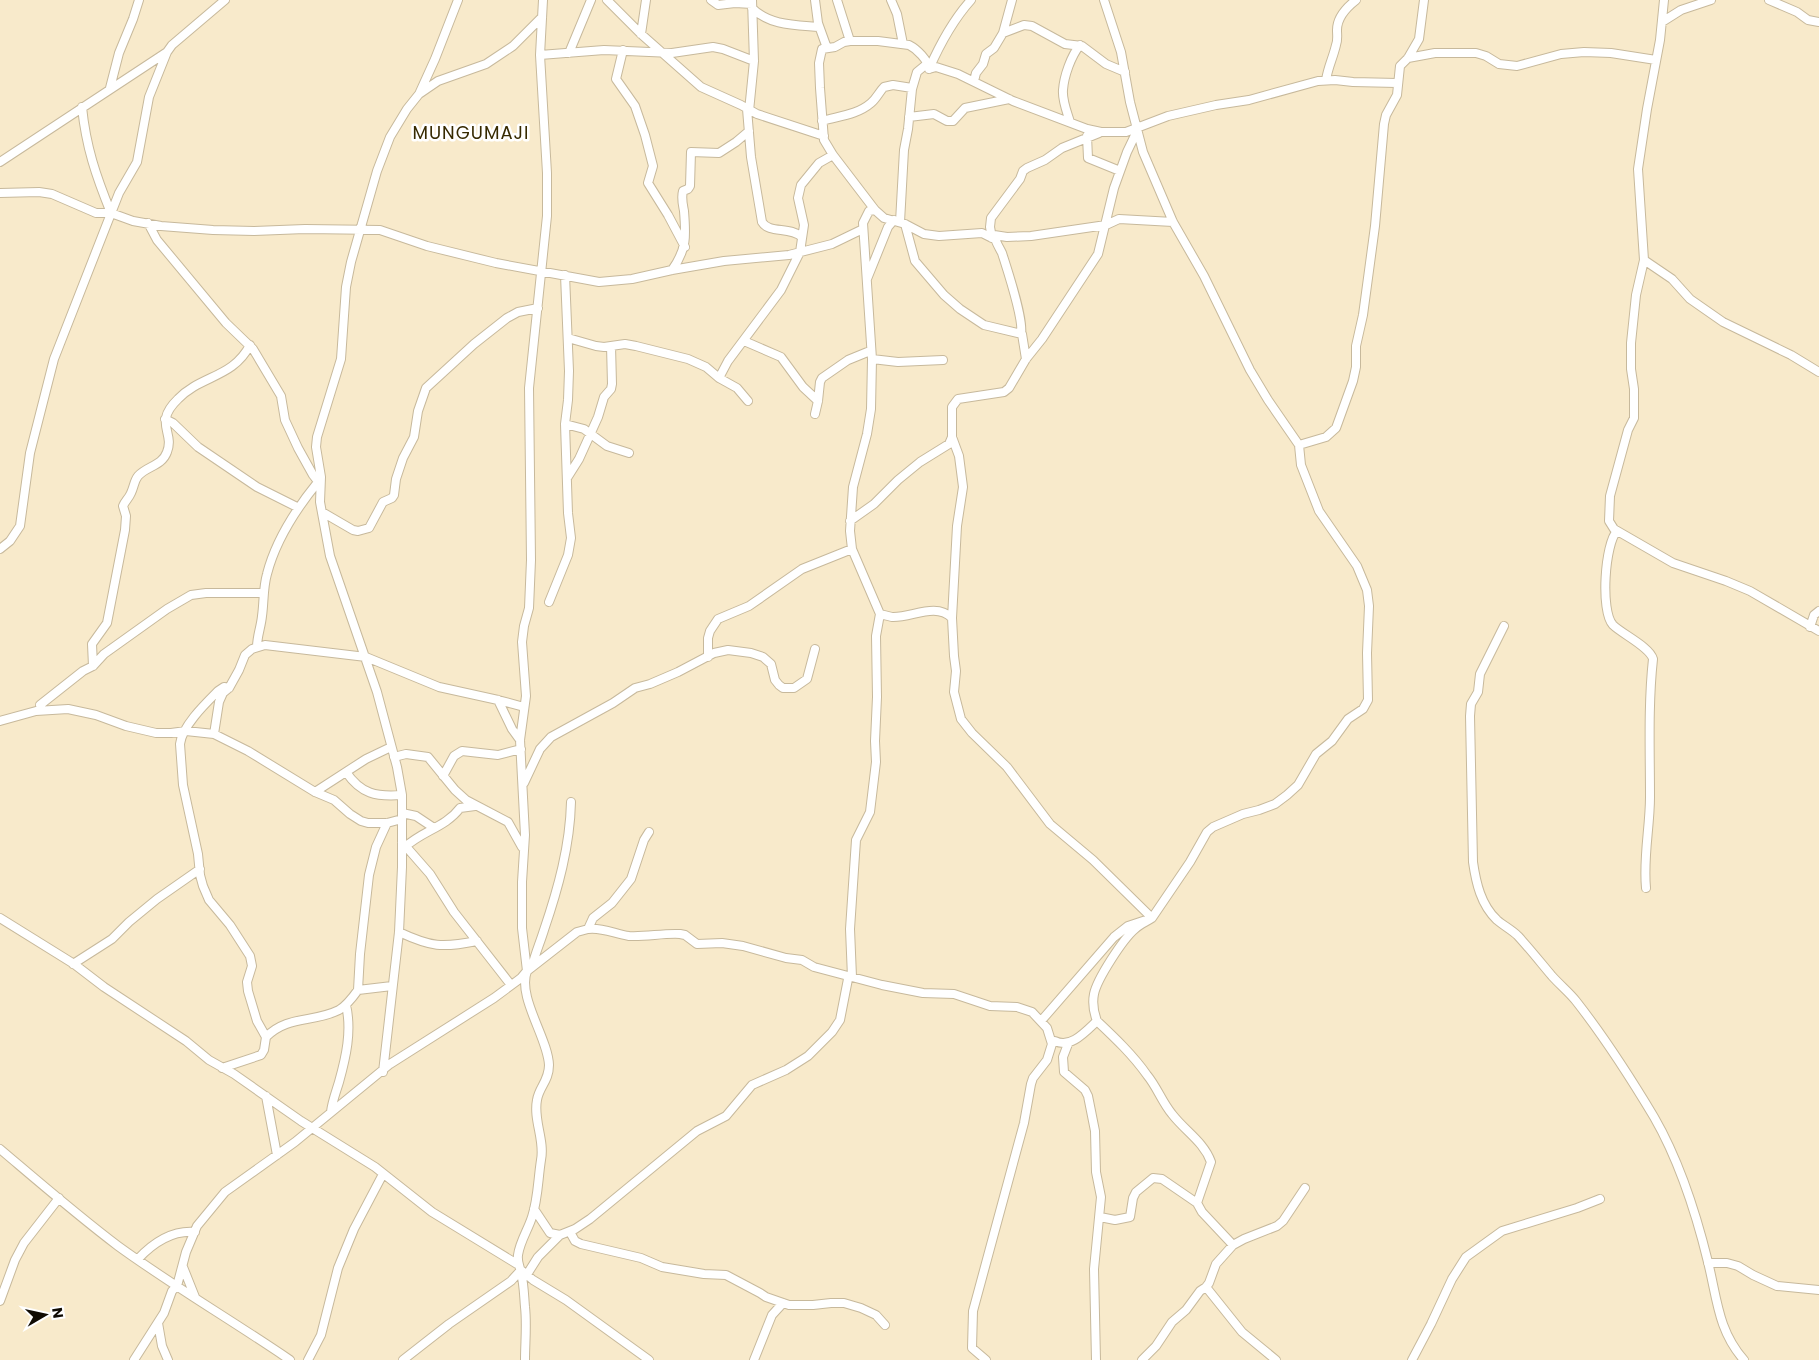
<svg xmlns="http://www.w3.org/2000/svg" width="1819" height="1360" font-family="Poppins,sans-serif">
	<rect width="100%" height="100%" fill="#f8eacb"/>
	<g fill="none" stroke-linecap="round" stroke-linejoin="round">
		<defs>
			<path id="street" d="M607,0l34,34 60,53 40,18 16,9 67,22
				M711,0l7,5 17,-2 17,1
				M815,0l3,23 9,25
				M837,0l13,41
				M891,0l6,14 6,30
				M1104,0l17,52 9,50 13,50 30,70 31,54 46,94 18,30 31,45 27,-8 10,-9 17,-47 3,-14v-21l7,-31 12,-89 9,-102 2,-9 11,-20 3,-29 8,-8 11,-19 5,-39
				M1664,0l-4,40 -13,69 -9,60 6,91 -8,35 -5,48v26l3,20v29l-6,12 -18,66 -1,25 5,8 59,34 53,18 24,10 69,40
				M1769,0l28,12 11,8 11,2
				M752,8c18,18 44,17 67,19
				M1662,22l19,-12 30,-10
				M1003,33l21,-8 8,1 33,18 17,2 24,18 19,8
				M641,34l5,-34
				M623,50l-7,29 19,27 10,29 8,31 -5,17 20,32 17,32
				M569,53l22,-53
				M540,55l64,-5 68,3 41,-6 10,2 31,12
				M1408,58l27,-5h41l10,3 13,8 18,2 44,-12 23,-2 27,1 45,7
				M929,69c11,-25 24,-49 42,-69
				M1326,80c2,-13 7,-22 10,-35 2,-5 1,-10 1,-15 0,-12 10,-23 19,-30
				M974,81l2,-8 7,-9 3,-10 8,-6 9,-15 9,-33
				M110,88l9,-35 14,-34 6,-19
				M420,92l15,-33 23,-59
				M82,107c4,40 14,69 29,106
				M747,109l4,48 11,65c7,12 28,4 40,15
				M749,111l5,-50 -2,-61
				M909,117l25,-3 13,7h6l12,-13 44,-9
				M822,121c17,-5 35,-6 49,-18 6,-5 8,-11 13,-16l9,-2 19,3
				M1070,122c-3,-10 -8,-22 -7,-32 1,-14 8,-34 17,-45
				M1087,136l1,22 32,13
				M0,162l167,-110 5,-7 53,-45
				M0,193l39,-1 13,2 44,19h15l22,8 28,5 52,4 41,1 51,-2 75,1 47,16 69,17 103,19 33,-3 40,-9 52,-9 65,-6 43,-11 31,-15
				M900,222l4,-72 4,-21 4,-40 5,-17 11,-9
				M1173,222l-54,-3 -13,6 -75,11 -24,1 -13,-2 -2,3 -10,-5 -43,3 -15,-2 -19,-10 -21,-6 -9,-8 -42,-55 -9,-15 -4,-52 -1,-25 3,-14 13,-2 9,-5 6,-1h28l31,4c8,4 19,15 20,24l7,-2 22,7 55,27 74,28 14,3h25l42,-16 48,-11 33,-5 69,-19 17,-1 18,2 44,1
				M148,223l9,17 69,83 27,26 28,47 4,24 13,28 15,27 7,9
				M905,224l10,37 29,34 16,14 24,16 38,9 4,25
				M994,235c1,6 5,12 8,18 5,16 22,66 19,81
				M992,238l-2,-11 1,-9 29,-39 3,-8 4,-3 18,-8 17,-12 37,-15
				M1644,260l28,19 18,20 33,23 68,33 28,17
				M672,270c15,-21 14,-34 12,-59 -1,-6 -3,-13 -1,-20l5,-2 2,-3 1,-34 28,1 17,-11 13,-11
				M867,279l21,-52 6,-7
				M568,338l28,8 8,1 21,-3 11,2 52,13 18,8 13,11 18,10 11,13
				M744,341l37,16 22,30 15,14
				M872,359l26,3 45,-2
				M719,378l9,-17 53,-71 19,-38 4,-27 -6,-27 3,-13 18,-22 14,-8
				M815,414l3,-13 2,-19 2,-4 26,-18 22,-9
				M165,419l8,4 25,24 59,40 40,20
				M565,424l19,5 23,17 22,7
				M567,478l12,-19 19,-42 6,-20 7,-8 1,-5 -1,-38
				M322,512l31,18 5,1 11,-3 14,-26 9,-4 2,-3 2,-16 7,-21 11,-21 4,-26 8,-23 48,-44 33,-26 11,-6 20,-4
				M850,521l24,-17 24,-24 22,-18 29,-18 3,-7v-30l6,-8 46,-7 5,-4 17,-29 16,-20 56,-85 16,-66 13,-36 11,-23
				M1617,531c-12,12 -17,80 -4,94 9,9 37,22 40,34 -5,46 -3,92 -3,138 0,30 -7,60 -4,91
				M0,549l10,-8 10,-15 10,-73 24,-94 65,-166 18,-31 12,-65 18,-45
				M549,602l19,-47 3,-17 -3,-25 -3,-89 3,-24 1,-29 -4,-96
				M880,614c4,1 8,2 12,3 20,1 43,-15 60,1l2,38 2,15 -2,21 7,27 11,14 35,34 43,57 43,36 59,58c-6,4 -12,6 -17,11 -12,10 -38,50 -41,65 -2,10 0,19 3,27 18,17 36,34 50,54 10,12 15,27 25,39 13,17 32,28 39,48l-14,41
				M952,618l5,-92 6,-39 -4,-31 -7,-19
				M1504,626l-24,48 -2,18 -7,12 -1,12 3,146c3,21 8,43 24,58 7,6 15,10 21,16 12,13 23,27 34,40 8,9 17,16 24,25 29,37 54,76 78,116 26,45 42,96 54,145 9,36 10,69 36,98
				M1810,627l4,-12 5,-4
				M257,647c0,-11 4,-20 5,-31 2,-14 1,-28 5,-42 9,-35 29,-65 51,-92
				M708,657v-19l2,-7 8,-12 31,-13 53,-37 50,-20
				M93,666l-1,-22 15,-21 18,-93 1,-14 -3,-10c2,-5 6,-8 8,-13 3,-6 3,-12 7,-17 9,-10 24,-10 29,-24 8,-20 -14,-29 11,-53 23,-24 55,-21 72,-54
				M498,700l14,29 8,11
				M40,705l43,-34 10,-5 11,-12 63,-45 24,-14 15,-2h57
				M0,721l36,-10 32,-2 28,6 30,11 30,7h15l15,-2 28,3 34,17 67,41 19,8 16,14 11,7 7,2h19l15,-4
				M214,734l5,-32 4,-9 6,-5 10,-18 6,-15 7,-6 13,-4 101,12 73,30 59,13 26,7
				M394,757l12,-3 22,3 27,33 11,10 42,22 14,25
				M346,772c15,22 30,25 56,23
				M443,776l11,-20 8,-5 36,4 23,-6
				M524,783l16,-34 11,-12 62,-34 22,-15 15,-4 28,-12 36,-19 14,-3 23,3 12,4 8,7 4,16 4,5 4,3h11l13,-9 8,-30
				M315,792l51,-33 25,-12
				M402,813l14,3 18,12
				M402,842l28,32 24,38 57,73
				M405,847c17,-16 41,-20 55,-39l15,-2
				M0,918l74,46 30,23 82,54 23,19 25,14 67,47 74,46 57,45 85,52
				M588,929c14,-2 27,5 41,7 17,1 34,-3 51,-2l5,1 12,9 25,-1 21,3 43,12 16,2 12,7 68,18 41,8 31,1 36,12 27,1 15,5 15,16 5,16 -5,16 -14,18 -2,6 -7,39 -51,188 -1,37 14,12
				M399,932c32,15 43,16 78,9
				M73,964l39,-25 17,-17 28,-23 43,-30
				M532,967c3,-13 8,-24 12,-37 14,-41 26,-84 27,-128
				M527,971l50,-39 11,-3 5,-11 19,-15 19,-24 13,-39 5,-8
				M358,990l2,-36 9,-79 7,-28 11,-24
				M1041,1021l73,-84 14,-11 24,-8 38,-56 17,-30 6,-5 30,-13 16,-4 16,-6 12,-9 11,-10 18,-31 16,-13 16,-22 15,-10 5,-9 -1,-47 2,-47 -2,-16 -10,-24 -38,-55 -18,-46 -2,-20
				M266,1037c22,-22 47,-14 73,-27 7,-4 14,-13 19,-20l34,-4
				M1052,1044l3,-3c16,8 31,-10 42,-20
				M1068,1044l-5,13 1,15 21,18 3,6 7,35 1,41 5,25 -7,72 2,91
				M222,1068l39,-13 3,-5 2,-13 -9,-16 -9,-30 -1,-9 5,-16 -2,-10 -20,-31 -21,-25 -6,-14 -3,-11 -2,-21 -15,-69 -3,-41c2,-18 26,-41 38,-53l6,-4 5,1
				M383,1072l16,-140 3,-65v-72l-5,-28 -20,-75 -47,-136 -10,-54 1,-25 -5,-30 1,-10 24,-78 5,-72 5,-25 26,-91 13,-34 17,-28 12,-15 19,-13 48,-17 27,-18 29,-29
				M266,1096l11,59
				M331,1112c1,-10 5,-20 8,-30 7,-25 13,-51 7,-77
				M0,1149c39,33 77,66 118,97 55,40 115,75 172,114
				M534,1209l16,24 10,2 15,-6 15,-10 107,-88 29,-15 26,-31 34,-15 22,-14 24,-24 8,-12 8,-41 4,-2 -2,-48 6,-89 14,-28 6,-50 -1,-21 2,-44 -1,-61 4,-22 -28,-65 -2,-18 3,-44 14,-53 4,-25 1,-50 -9,-136 6,-12 6,-1
				M1100,1217l15,3 15,-3 3,-19 3,-6 17,-14 9,1 35,24 5,9 31,33
				M570,1232l5,9 6,3 60,14 21,9 42,7 22,1 34,18 6,4 23,8h24l18,-2h13l17,5 15,7 9,10
				M138,1259c15,-16 34,-29 57,-27
				M1708,1263h19l11,3 15,9 24,11 42,4
				M183,1267l12,30
				M526,1276l12,-19 22,-22
				M1206,1287l36,45 34,28
				M0,1301l15,-41 9,-17 35,-45
				M158,1323l4,23 6,14
				M134,1360l30,-47 8,-22 5,-5 9,-34 11,-26 28,-34 70,-50 95,-78 104,-66 27,-20 5,-6
				M308,1360l13,-25 17,-67 16,-39 29,-55
				M403,1360l46,-36 62,-43 10,-11 12,10 33,20 83,60
				M525,1360c0,-17 2,-36 0,-53 -1,-11 -1,-23 -4,-34 -1,-7 -4,-10 -3,-18 2,-14 10,-25 14,-38 6,-18 6,-38 9,-57 4,-20 -8,-40 -4,-60 2,-13 12,-19 12,-35 -1,-27 -32,-68 -22,-94l-5,-43v-46l3,-47 -5,-95 6,-44 -4,-54 2,-16 5,-18 2,-48 -2,-172 18,-172v-43l-7,-118 3,-55
				M754,1360l18,-45 11,-12
				M1142,1360l14,-14 16,-24 14,-12 14,-19 6,-4 3,-4 7,-19 17,-19 11,-6 33,-13 6,-5 22,-33
				M1412,1360l19,-36 21,-45 14,-22 36,-26 75,-23 23,-9"/>
		</defs>
		<use href="#street" stroke="#c7b99c" stroke-width="10"/>
		<use href="#street" stroke="#fff" stroke-width="8"/>
	</g>
	<g text-anchor="middle" dominant-baseline="central" stroke-width="5" stroke-linejoin="round" paint-order="stroke">
		<g font-size="18" letter-spacing="1" fill="#372a00" stroke="#fff">
			<text x="471" y="132">MUNGUMAJI</text>
		</g>
	</g>
	<g transform="translate(45 1315) rotate(81)" stroke="#ffffff" stroke-width="4" paint-order="stroke">
	<path d="M0-4L9 19L0 12L-9 19Z" fill="#100b03"/>
	<text y="-8" font-size="14" font-weight="bold" text-anchor="middle" fill="#100b03">N</text>
	</g>
</svg>
